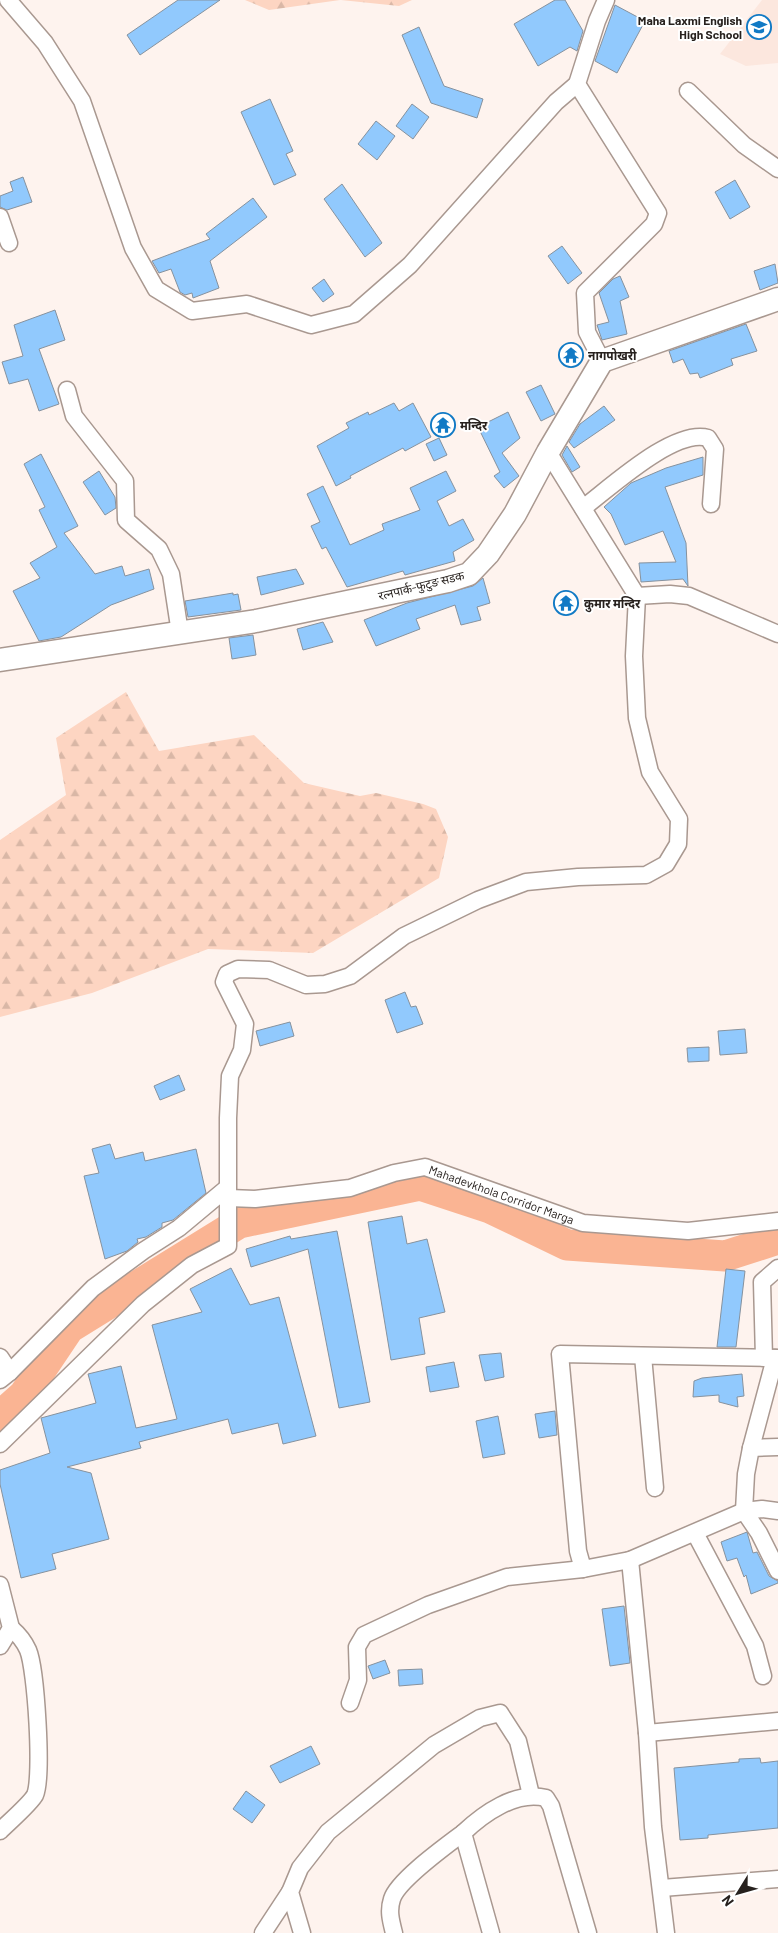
<svg xmlns="http://www.w3.org/2000/svg" width="778" height="1933" font-family="Barlow,'Noto Sans Devanagari',sans-serif">
	<defs>
		<pattern id="forest-firs" width="22" height="20" patternUnits="userSpaceOnUse" patternTransform="scale(1.25)"><rect width="22" height="20" fill="#fdd5c2"/><path d="M5 1l3.5 6h-7zM16 11l3.5 6h-7z" fill="#d9b7a6"/></pattern>
	</defs>
	<rect width="100%" height="100%" fill="#fef3ee"/>
	<path fill="#fce7de" d="M762,0h16v63l-32,3 -26,-12z"/>
	<path fill="url(#forest-firs)" d="M245,0h95l-71,10z
		M341,0h71l-13,6z
		M126,692l33,59 95,-16 50,48 56,13 16,-3 47,11 13,5 12,28 -9,41 -126,75 -105,-4 -116,44 -92,24v-177l66,-45 -10,-57z"/>
	<g fill="none" stroke-linecap="round" stroke-linejoin="round">
		<path stroke="#fab493" stroke-width="31" d="M0,1416l24,-21 45,-67 170,-105 181,-38 70,23 77,37 158,11 53,-17"/>
	</g>
	<path fill="#91c9fd" stroke="#86929e" d="M178,0h42l-80,55 -13,-20z
		M555,0h10l18,31 -6,20 -7,-4 -32,19 -24,-42z
		M615,5l30,16 -28,52 -22,-12z
		M419,27l25,59 39,13 -6,19 -46,-15 -29,-68z
		M270,99l23,52 -7,3 10,21 -22,10 -33,-73z
		M412,104l17,13 -16,22 -17,-13z
		M376,121l19,15 -18,24 -19,-16z
		M23,177l9,25 -25,8 -7,-3v-11l13,-5 -3,-9z
		M735,180l15,27 -20,12 -15,-27z
		M342,184l40,59 -17,14 -41,-58z
		M253,198l14,19 -57,44 9,27 -26,10 -1,-5 -7,2 -5,-3 -9,-23 -12,4 -7,-12 58,-22 -4,-5z
		M562,246l20,27 -14,11 -20,-28z
		M775,264l3,19 -18,7 -6,-19z
		M620,276l9,21 -9,4 7,33 -25,6 -5,-15 12,-3 -10,-29 14,-14z
		M324,279l10,15 -11,8 -11,-14z
		M55,310l10,30 -26,9 20,55 -20,7 -11,-32 -19,5 -7,-22 21,-6 -9,-31z
		M746,324l11,27 -26,8 2,6 -33,13 -2,-5 -8,1 -7,-15 -10,4 -4,-12z
		M541,385l14,29 -14,7 -15,-29z
		M394,403l5,8 14,-8 18,34 -26,14 -2,-3 -53,28 1,2 -15,8 -19,-40 32,-18 -3,-5 22,-11 1,3z
		M604,406l11,14 -41,28 -5,-6 11,-18z
		M508,412l12,26 -18,15 17,23 -15,12 -10,-12 6,-4 -22,-45z
		M439,438l8,17 -13,6 -8,-17z
		M567,446l13,21 -8,5 -10,-17z
		M41,454l37,72 -14,7 31,41 27,-8 3,10 24,-7 5,20 -43,16 -50,32 -22,4 -26,-50 27,-13 -10,-15 27,-16 -18,-37 6,-3 -21,-43z
		M703,457v18l-38,12 21,56 2,43 -5,-7 -42,3 -2,-19 37,-1 -13,-31 -38,14 -14,-31 -7,-7 27,-24 35,-15z
		M99,471l16,26 1,11 -11,7 -22,-33z
		M446,471l10,20 -19,10 12,25 14,-7 11,21 -21,12 2,9 -50,14 -2,-4 -56,16 -21,-40 -4,2 -11,-23 9,-4 -13,-28 16,-8 27,59 34,-15 -2,-6 38,-14 -10,-22z
		M296,569l8,15 -43,11 -4,-18z
		M483,578l7,25 -13,4 4,13 -20,5 -6,-20 -39,14 4,10 -44,17 -12,-26 43,-17 66,-17z
		M233,593v2l5,-1 3,16 -53,7 -3,-16z
		M323,622l10,20 -30,8 -6,-21z
		M253,635l3,20 -24,4 -3,-21z
		M405,992l6,15 5,-1 7,18 -26,9 -12,-33z
		M290,1022l4,14 -34,10 -4,-15z
		M745,1029l2,24 -27,2 -2,-24z
		M709,1047v14l-21,1 -1,-14z
		M179,1075l6,15 -25,10 -6,-14z
		M110,1144l5,15 28,-7 2,9 51,-12 10,44 -33,27 -11,3v4l-16,10 -9,2 1,3 -11,9 -22,8 -21,-83 15,-3 -7,-24z
		M402,1216l5,28 20,-5 18,73 -26,6 6,36 -34,6 -23,-138z
		M337,1231l33,171 -31,6 -31,-159 -57,18 -5,-18 44,-13 1,3z
		M231,1268l19,37 29,-8 37,139 -33,8 -5,-21 -46,11 -4,-15 -89,23 2,6 -74,19 24,6 18,66 -57,15 4,15 -35,9 -21,-94v-14l50,-17 -9,-35 55,-15 -8,-29 33,-8 15,62 41,-9 -25,-94 50,-13 -12,-23z
		M726,1269l19,2 -9,76h-19z
		M501,1353l3,24 -19,4 -6,-26z
		M454,1362l5,25 -29,5 -4,-25z
		M742,1374l2,22 -7,1 1,10 -19,-5v-7l-26,2 1,-16 8,-3z
		M555,1411l2,24 -18,3 -4,-24z
		M498,1416l7,38 -22,4 -7,-37z
		M747,1532l6,21 4,-1 12,24 9,5v2l-27,11 -5,-19 -2,2 -7,-19 -10,3 -6,-19z
		M624,1606l6,57 -20,3 -8,-57z
		M385,1660l5,13 -17,6 -5,-13z
		M422,1669l1,15 -24,2 -1,-16z
		M311,1746l9,18 -40,19 -10,-17z
		M760,1758l1,5 17,-2v67l-70,7v3l-28,2 -6,-72 65,-6v-3z
		M246,1791l19,14 -13,18 -19,-14z"/>
	<g fill="none" stroke-linecap="round" stroke-linejoin="round">
		<defs>
			<g id="street">
				<path d="M8,0l37,43 37,58 51,147 23,41 36,22 55,-7 64,21 43,-11 56,-49 146,-163 21,-18"/>
				<path d="M688,91l56,54 34,24"/>
				<path d="M0,217l9,26"/>
				<path d="M602,361l-15,-29 -2,-39 69,-69 4,-11 -81,-129 20,-63 9,-21"/>
				<path d="M67,390l7,26 51,65 1,39 33,29 12,25 9,59"/>
				<path d="M583,508c27,-20 91,-80 125,-70l7,11 -4,55"/>
				<path d="M637,596l33,-2 19,2 89,38"/>
				<path id="s1" d="M229,1198l26,1 95,-11 44,-15 31,-6 158,56 105,8 90,-10"/>
				<path d="M643,1356l12,132"/>
				<path d="M0,1357l10,15"/>
				<path d="M764,1358l-2,-76 16,-14"/>
				<path d="M778,1358l-218,-4 18,197 5,18 47,-9 114,-49 18,-2 16,2"/>
				<path d="M0,1380l10,-8 83,-84 50,-37 36,-23 48,-40"/>
				<path d="M0,1444l143,-140 49,-39 36,-19v-128l2,-42 12,-26 3,-26 -21,-42 3,-8 11,-5 31,1 37,15 19,-1 25,-8 54,-40 74,-36 48,-18 52,-5 68,-2 20,-11 12,-20 1,-25 -29,-47 -13,-54 -3,-62 3,-60 -89,-144"/>
				<path d="M778,1447l-27,1 -5,26 -2,37 15,22 19,38"/>
				<path d="M751,1448l24,-90"/>
				<path d="M695,1533l60,113 8,30"/>
				<path d="M630,1560l17,173 6,94 13,106"/>
				<path d="M0,1585l11,43 -11,18"/>
				<path d="M350,1703l8,-23 -1,-33 7,-12 64,-30 79,-28 76,-8"/>
				<path d="M647,1733l131,-12"/>
				<path d="M0,1831c8,-8 31,-28 35,-36 8,-18 1,-126 -7,-145 -4,-9 -10,-16 -17,-22"/>
				<path d="M662,1888l116,-9"/>
				<path d="M263,1933l27,-41"/>
				<path d="M302,1933l-12,-41 10,-24 28,-36 106,-87 46,-27 20,-5 18,28 13,54"/>
				<path d="M394,1933c-3,-12 -6,-22 -2,-34 6,-19 54,-53 71,-66"/>
				<path d="M491,1933l-28,-100c20,-19 53,-43 83,-35l5,8 37,127"/>
			</g>
			<path id="secondary" d="M0,660l256,-39 192,-40 21,-7 19,-20 27,-40 33,-62 54,-91 176,-62"/>
		</defs>
		<use href="#street" stroke="#a99890" stroke-width="19"/>
		<use href="#secondary" stroke="#a99890" stroke-width="25"/>
		<use href="#street" stroke="#fff" stroke-width="16"/>
		<use href="#secondary" stroke="#fff" stroke-width="22"/>
	</g>
	<defs>
		<symbol id="school-ring" viewBox="-11 -11 22 22"><circle r="9.5" fill="#fff" stroke="#117ac5" stroke-width="1.5"/><path d="M0-5L7-2L0 1L-7-2ZM-4 1L0 2.5L4 1V4Q0 6-4 4Z" fill="#117ac5"/></symbol>
		<symbol id="temple-ring" viewBox="-11 -11 22 22"><circle r="9.5" fill="#fff" stroke="#117ac5" stroke-width="1.5"/><path d="M0-6L5-2H3V0L6.5 2.5H4V6H1.5V3h-3V6H-4V2.5H-6.5L-3 0V-2H-5Z" fill="#117ac5"/></symbol>
	</defs>
	<g fill-rule="evenodd">
		<use href="#school-ring" x="745" y="13" width="28" height="28"/>
		<use href="#temple-ring" x="557" y="341" width="28" height="28"/>
		<use href="#temple-ring" x="429" y="411" width="28" height="28"/>
		<use href="#temple-ring" x="552" y="589" width="28" height="28"/>
	</g>
	<g text-anchor="middle" dominant-baseline="central" stroke-width="4" stroke-linejoin="round" paint-order="stroke">
		<g font-size="12" font-weight="bold" fill="#27211e" stroke="#fff" text-anchor="start">
			<text x="742" y="20" text-anchor="end">Maha Laxmi English<tspan x="742" dy="14">High School</tspan></text>
			<text x="588" y="355">नागपोखरी</text>
			<text x="460" y="425">मन्दिर</text>
			<text x="584" y="603">कुमार मन्दिर</text>
		</g>
		<g font-size="12" fill="#27211e" stroke="#fff">
			<text transform="translate(421 585) rotate(-14)">रत्नपार्क-फुटुङ सडक</text>
			<text stroke="none"><textPath href="#s1" startOffset="281">Mahadevkhola Corridor Marga</textPath></text>
		</g>
	</g>
	<g transform="translate(738 1893) rotate(233)" stroke="#ffffff" stroke-width="4" paint-order="stroke">
	<path d="M0-4L9 19L0 12L-9 19Z" fill="#27211e"/>
	<text y="-8" font-size="14" font-weight="bold" text-anchor="middle" fill="#27211e">N</text>
	</g>
</svg>
